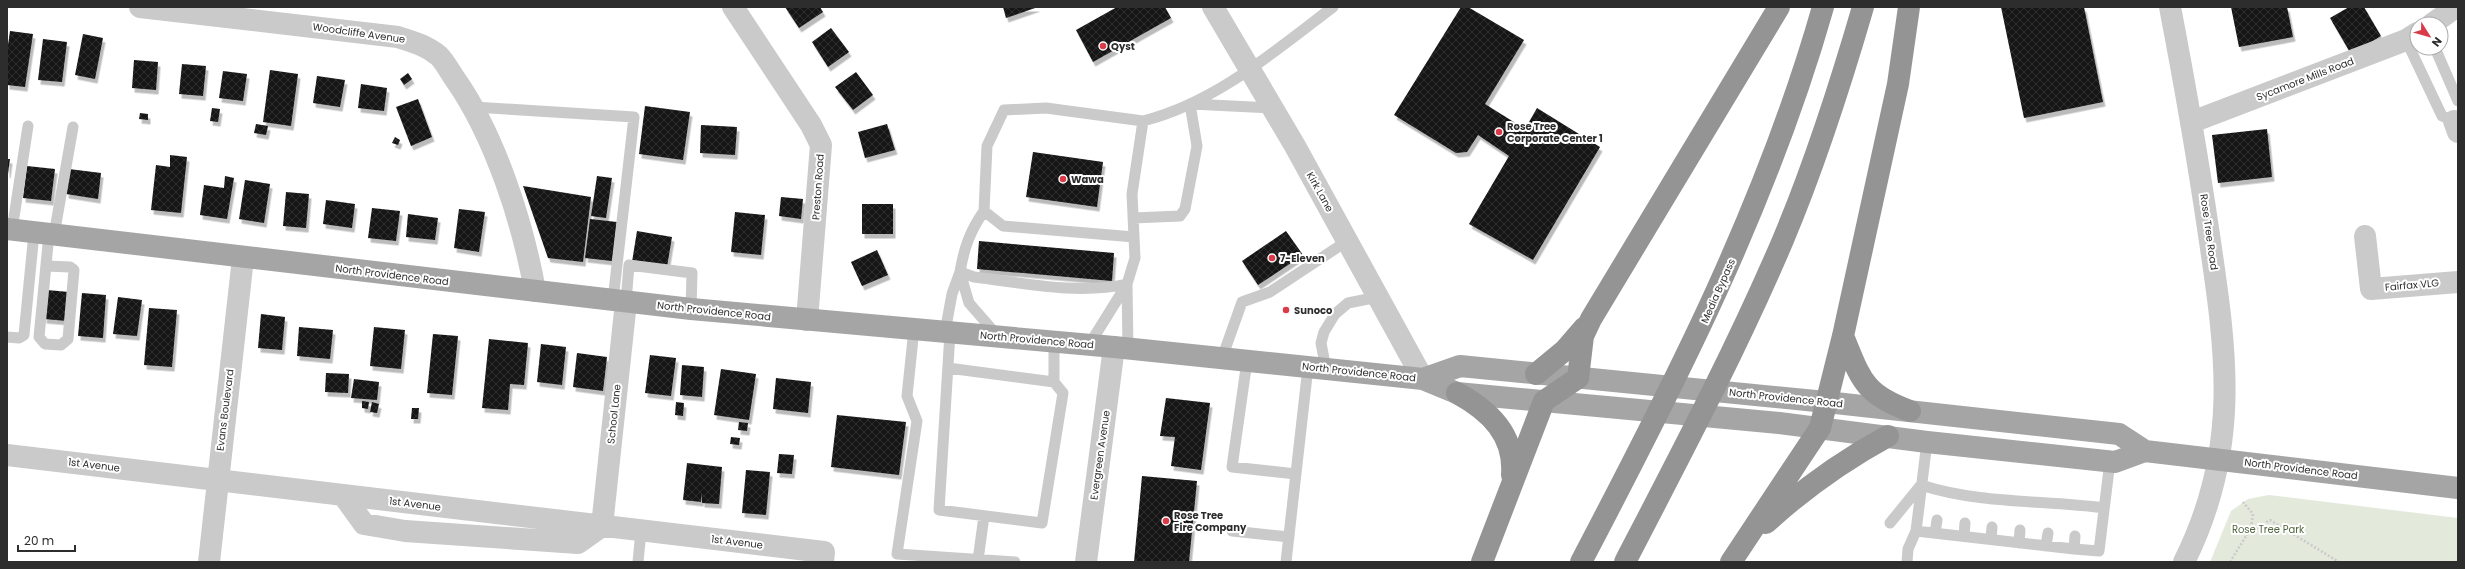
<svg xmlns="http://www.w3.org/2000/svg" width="2465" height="569" font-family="Poppins,sans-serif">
	<defs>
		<pattern id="building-cross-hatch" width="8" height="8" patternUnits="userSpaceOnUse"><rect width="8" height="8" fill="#141414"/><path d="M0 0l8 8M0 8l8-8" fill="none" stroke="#2e2e2e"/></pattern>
		<filter id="shadow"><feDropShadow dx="2.5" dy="4.5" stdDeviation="0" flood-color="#0004"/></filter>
	</defs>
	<rect width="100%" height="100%" fill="#fff"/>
	<path fill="#e3eadc" d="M2269,495l189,23v44h-248l21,-51 17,-12z"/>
	<path fill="url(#building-cross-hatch)" filter="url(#shadow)" d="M785,7h35l3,5 -24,16z
		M1003,7h35l-32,11z
		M1117,7h48l6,11 -78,44 -17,-32z
		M1461,7h7l56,33 -39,64 40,25 12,-21 63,39 -67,113 -64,-36 40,-68 -31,-21 -11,17 -11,1 -62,-38z
		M2001,7h83l19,95 -79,16z
		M2231,7h56l6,30 -54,10z
		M2349,7h15l17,29 -30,18 -21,-36z
		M831,28l18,24 -21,15 -16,-25z
		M10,31l23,3 -8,53 -18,-2v-33z
		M83,34l20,4 -8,41 -20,-4z
		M43,39l24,3 -5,40 -24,-2z
		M134,60l24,2 -2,28 -24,-2z
		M182,64l24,2 -3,30 -24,-2z
		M270,70l28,4 -7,52 -28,-4z
		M223,71l24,3 -4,27 -24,-3z
		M856,72l17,23 -20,15 -18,-23z
		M408,73l4,6 -8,6 -4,-6z
		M317,76l28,4 -5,27 -27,-4z
		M361,84l26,4 -3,23 -26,-3z
		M418,99l14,38 -21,9 -15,-39z
		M645,106l45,6 -7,48 -44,-6z
		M212,108l8,1 -2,13 -8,-1z
		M140,113l8,1v6l-9,-1z
		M256,124l12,2 -2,9 -12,-2z
		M887,124l8,26 -30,8 -7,-26z
		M701,125l36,2 -2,28 -35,-2z
		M2267,129l5,48 -54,6 -6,-48z
		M395,137l5,3 -2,5 -6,-2z
		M1033,152l70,10 -6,45 -71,-10z
		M170,155l17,2 -6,56 -30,-3 5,-45 14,2z
		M7,159h3l-2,15 -1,-1z
		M27,166l28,3 -4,32 -28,-3z
		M69,169l32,4 -3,26 -32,-5z
		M225,176l9,2 -7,41 -27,-4 4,-30 20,3z
		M597,176l15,2 -6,40 -15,-2z
		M245,180l25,4 -6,39 -25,-4z
		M523,186l68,11 -8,65 -35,-4z
		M286,192l23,2 -3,34 -23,-2z
		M781,197l22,2 -2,20 -22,-3z
		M326,200l29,4 -3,24 -29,-4z
		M862,204h31v30h-31z
		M372,208l28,3 -4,30 -28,-3z
		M459,209l26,3 -6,40 -25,-4z
		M735,212l30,3 -4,40 -30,-3z
		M408,214l30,4 -3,22 -29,-3z
		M590,219l27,3 -5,39 -27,-3z
		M637,231l35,6 -5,30 -35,-5z
		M1286,231l17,24 -45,30 -16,-24z
		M979,241l135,12 -2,28 -135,-12z
		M877,250l11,25 -26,11 -11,-24z
		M47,290l22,2 -2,29 -23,-2z
		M82,293l24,2 -3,43 -25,-2z
		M118,297l24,3 -5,36 -24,-2z
		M149,308l28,2 -5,57 -28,-2z
		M261,314l24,3 -3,33 -24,-2z
		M299,327l34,3 -3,29 -33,-3z
		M374,327l31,3 -4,39 -31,-3z
		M433,334l25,2 -6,59 -25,-2z
		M489,339l39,4 -4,42 -14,-1 -2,26 -26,-2z
		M541,344l25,3 -4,38 -25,-3z
		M577,353l30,4 -4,34 -30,-4z
		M650,355l26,3 -5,38 -26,-3z
		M682,365l22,2 -2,30 -22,-2z
		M721,369l35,5 -7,46 -35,-5z
		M326,373l23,1 -1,19 -23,-1z
		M776,378l35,4 -3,31 -35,-4z
		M354,379l25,3 -2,18 -26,-2z
		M1166,398l44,5 -9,67 -30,-4 4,-29 -15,-1z
		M362,401l7,1 -1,7 -6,-1z
		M372,402l7,2 -2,9 -7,-1z
		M676,402l8,1 -1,13 -8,-1z
		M412,408h7l-1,11h-7z
		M837,415l69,7 -7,53 -68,-8z
		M739,422l9,1 -1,8 -9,-1z
		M731,437l9,1 -1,7 -9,-1z
		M779,454l15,1 -2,19 -15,-1z
		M687,463l35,4 -3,37 -17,-1v-10l-1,9 -18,-2z
		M746,470l24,2 -4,43 -24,-2z
		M1142,476l55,5 -8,81h-55z"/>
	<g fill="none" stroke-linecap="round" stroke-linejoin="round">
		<path stroke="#cacaca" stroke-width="2.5" stroke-dasharray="2 2" stroke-linecap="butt" d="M2246,535l24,-15 69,42
			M2230,562l21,-34 2,-14 -10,-12"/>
		<path stroke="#cacaca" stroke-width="11" d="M2406,40l36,76 12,5 3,-4
			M2435,48l23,53
			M1191,104l81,4
			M474,107l160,10 -21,183
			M984,211c-14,20 -20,37 -24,61l14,5c50,6 104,18 153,7
			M1133,218l47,-2 5,-7 12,-63 -7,-42
			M12,230l16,-104
			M54,235l19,-108
			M1134,237l-131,-11 -19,-15 3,-65 17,-36 42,-2 97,13
			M46,266l24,1 4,3 -6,69 -7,6 -16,-1 -6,-7 10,-103
			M1127,284l1,65
			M626,302l3,-37 63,8 -1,36
			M914,329l-7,67 10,25 -20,133 118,8
			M945,332l7,-38 8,-22 9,31 28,32
			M950,333l-11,177 103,13 21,-130 -9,-11v-40
			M7,337l12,1 5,-3 10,-102
			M1089,345l38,-61 8,-26 -3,-64 11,-73c72,-18 132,-70 190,-114
			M1222,358l20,-56 28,-10 77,-51
			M1247,361l-15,106 64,7
			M948,368l106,14
			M1326,369l-5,-26 3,-11 11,-18 13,-11 30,-6
			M1927,442l-11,89 158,18 25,2 11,-90
			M1921,485c58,19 123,15 183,23
			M1890,523l31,-38
			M1232,531l57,6
			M1935,533l2,-13
			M1964,536l1,-13
			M1991,539l1,-12
			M2019,543l1,-13
			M2046,546l2,-13
			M2074,549l1,-13
			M978,560l6,-44
			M638,562l3,-31
			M1286,562l22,-195
			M1907,562l1,-13 8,-18"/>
		<path stroke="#cacaca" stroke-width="22" d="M140,7l258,30c16,5 29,9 41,19 6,6 11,16 16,23 40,57 68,144 80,212
			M733,7l78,118 10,20 -14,175
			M2432,24l24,-17
			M2454,121l4,11
			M2192,122l214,-82 11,-7
			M2365,236l6,53 87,-7
			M7,455l817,97 -1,10
			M343,495l21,29 41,7 173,12 24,-17
			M602,526l24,-224
			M209,562l34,-304
			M1086,562l28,-215"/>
		<path stroke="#cacaca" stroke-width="22" d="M1213,7l82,139 128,233
			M2170,7c14,73 27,147 38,221 18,122 34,218 -24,334"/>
		<path stroke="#a5a5a5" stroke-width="22" d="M7,229l684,80 423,38 309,32 34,14 322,30 148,19 188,20 30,-11 313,37
			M1423,379l37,-13 366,36 293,32 26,17"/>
		<path stroke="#949494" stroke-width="22" d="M1843,336c18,43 20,58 67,75
			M1536,374l29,-24 19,-22
			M1457,393c33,18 58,42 55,82
			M1766,523c37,-34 78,-63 122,-87
			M1482,562l62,-161 34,-23 5,-42 8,-17 188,-312
			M1581,562c95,-181 186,-358 242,-555
			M1625,562c55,-106 111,-212 158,-322 32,-76 57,-154 80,-233
			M1731,562l89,-134 23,-92 55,-252 11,-77"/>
	</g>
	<g fill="#d93b49" stroke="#fff" stroke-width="1.5">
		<circle cx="1103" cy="46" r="4"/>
		<circle cx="1499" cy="132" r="4"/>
		<circle cx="1063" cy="179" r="4"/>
		<circle cx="1272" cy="258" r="4"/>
		<circle cx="1286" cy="310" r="4"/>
		<circle cx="1166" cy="521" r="4"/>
	</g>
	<g text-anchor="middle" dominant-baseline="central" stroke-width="4" stroke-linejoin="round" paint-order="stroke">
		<g font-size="10" fill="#2d2d2d" stroke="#fff">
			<text transform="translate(359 33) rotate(8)">Woodcliffe Avenue</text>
			<text transform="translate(2305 79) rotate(-21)">Sycamore Mills Road</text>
			<text transform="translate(818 187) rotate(-86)">Preston Road</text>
			<text transform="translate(1320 192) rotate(61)">Kirk Lane</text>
			<text transform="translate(2209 232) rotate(82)">Rose Tree Road</text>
			<text transform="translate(392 275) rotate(7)">North Providence Road</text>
			<text transform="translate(2412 285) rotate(-5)">Fairfax VLG</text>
			<text transform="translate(1718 291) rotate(-66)">Media Bypass</text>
			<text transform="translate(714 311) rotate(6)">North Providence Road</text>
			<text transform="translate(1037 340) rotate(5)">North Providence Road</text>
			<text transform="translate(1359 372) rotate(6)">North Providence Road</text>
			<text transform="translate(1786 398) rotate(6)">North Providence Road</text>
			<text transform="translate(225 410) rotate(-83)">Evans Boulevard</text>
			<text transform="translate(614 414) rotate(-84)">School Lane</text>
			<text transform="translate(1100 455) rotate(-82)">Evergreen Avenue</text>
			<text transform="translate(94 465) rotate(7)">1st Avenue</text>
			<text transform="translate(2301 469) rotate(7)">North Providence Road</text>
			<text transform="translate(415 504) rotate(7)">1st Avenue</text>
			<text transform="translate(737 542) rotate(7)">1st Avenue</text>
		</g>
		<g font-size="10" font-weight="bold" fill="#2d2d2d" stroke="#fff" text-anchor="start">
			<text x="1111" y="46">Qyst</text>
			<text x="1507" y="126">Rose Tree<tspan x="1507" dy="12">Corporate Center 1</tspan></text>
			<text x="1071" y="179">Wawa</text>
			<text x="1280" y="258">7-Eleven</text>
			<text x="1294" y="310">Sunoco</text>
			<text x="1174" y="515">Rose Tree<tspan x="1174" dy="12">Fire Company</tspan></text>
		</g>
		<g font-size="10" fill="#51663e" stroke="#fff">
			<text x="2268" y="529">Rose Tree Park</text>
		</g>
	</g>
	<rect width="2465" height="569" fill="none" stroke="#2d2d2d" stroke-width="16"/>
	<g transform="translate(2429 36) rotate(127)"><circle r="19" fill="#ffffff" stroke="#ababab"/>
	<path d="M0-3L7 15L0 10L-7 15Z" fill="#d93b49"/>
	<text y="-6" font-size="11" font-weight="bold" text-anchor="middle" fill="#2d2d2d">N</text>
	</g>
	<path d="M18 545v6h57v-6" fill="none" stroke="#2d2d2d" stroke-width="2"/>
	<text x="24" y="545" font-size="12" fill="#2d2d2d" stroke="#ffffff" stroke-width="3" paint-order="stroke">20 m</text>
</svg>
